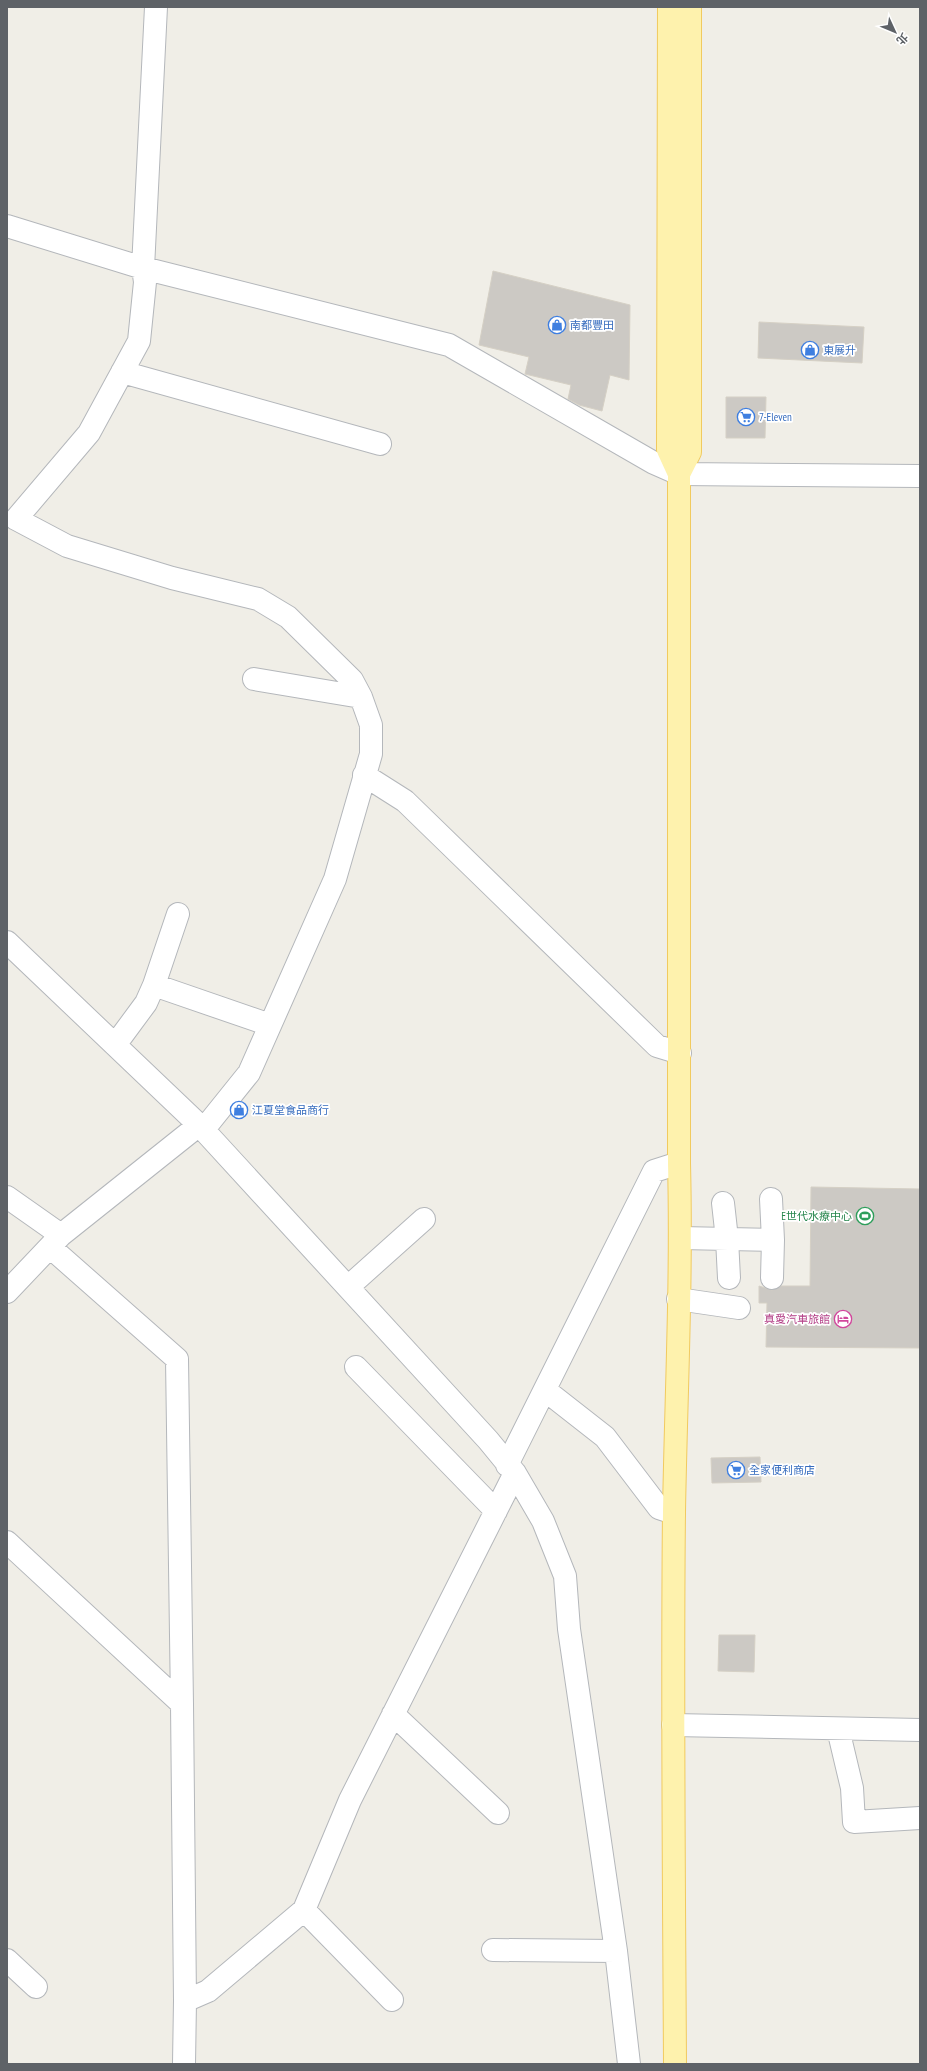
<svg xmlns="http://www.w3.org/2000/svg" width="927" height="2071" font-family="'PT Sans Narrow','Noto Sans TC',sans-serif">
	<rect width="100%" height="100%" fill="#f0eee7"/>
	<path fill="#ccc9c4" stroke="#d5d0c5" d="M493,271l137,34 -1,75 -19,-5 -8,36 -23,-6 -11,-6 3,-14 -46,-11 4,-17 -50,-12z
		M759,322l105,5 -2,36 -104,-5z
		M726,397h40l-1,41h-39z
		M811,1187l109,2v159l-154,-1 1,-44h-8v-17l13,4 9,-4h29z
		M760,1457l1,25 -49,1 -1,-25z
		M719,1635h36l-1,37 -36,-1z"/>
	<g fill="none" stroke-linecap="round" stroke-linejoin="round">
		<defs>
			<path id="minor" d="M156,7l-13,261 306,77 205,118 25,11 241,2
				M7,226l136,42 2,14 -6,59 -50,92 -73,86 51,27 105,32 86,21 30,18 64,63 9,17 10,28v29l-36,125 -86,194 -45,56
				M122,372l258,72
				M254,679l107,18
				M364,775l41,26 252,245 23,7
				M7,942l192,183 289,315 27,33 28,48 22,55 4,53 47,322 13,113
				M154,985l116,40
				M115,1045l31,-42 8,-18 24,-71
				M7,1197l54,38
				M771,1199l2,41 -1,38
				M723,1203l4,36 2,39
				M681,1238l92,2
				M348,1287l76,-68
				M7,1292l54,-57 138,-110
				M678,1299l61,9
				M356,1367l140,144
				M545,1390l60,47 54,71 15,5
				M507,1465l147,-294 25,-8
				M7,1542l175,162 -5,-345 -127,-112
				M182,1704l3,297 23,-10 96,-81 46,-110 165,-327
				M393,1714l105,99
				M673,1725l247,5
				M838,1729l14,59 2,34 66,-4
				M304,1910l88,90
				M493,1950l123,1
				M7,1960l29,27
				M184,2064l1,-63"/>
			<path id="major" d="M669,7l-1,443 11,24v689c3,116 -3,233 -5,349 -2,184 0,368 1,552
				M679,474l11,-22v-445"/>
		</defs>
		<use href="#minor" stroke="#b4b7bb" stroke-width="24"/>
		<use href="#major" stroke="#f1ca5f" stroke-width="24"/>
		<use href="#minor" stroke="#fff" stroke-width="22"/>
		<use href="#major" stroke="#fef2ad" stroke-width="22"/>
	</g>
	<defs>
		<symbol id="shop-ring" viewBox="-11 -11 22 22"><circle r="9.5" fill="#fff" stroke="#3f7fe0" stroke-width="1.5"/><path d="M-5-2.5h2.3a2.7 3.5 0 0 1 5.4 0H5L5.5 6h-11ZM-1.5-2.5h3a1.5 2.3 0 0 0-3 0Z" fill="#3f7fe0"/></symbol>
		<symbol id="supermarket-ring" viewBox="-11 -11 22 22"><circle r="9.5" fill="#fff" stroke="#3f7fe0" stroke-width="1.5"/><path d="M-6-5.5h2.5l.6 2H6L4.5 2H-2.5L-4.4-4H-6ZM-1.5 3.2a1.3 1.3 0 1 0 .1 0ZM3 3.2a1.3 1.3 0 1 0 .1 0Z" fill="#3f7fe0"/></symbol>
		<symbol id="stadium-ring" viewBox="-11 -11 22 22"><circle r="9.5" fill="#fff" stroke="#2e9e5b" stroke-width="1.5"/><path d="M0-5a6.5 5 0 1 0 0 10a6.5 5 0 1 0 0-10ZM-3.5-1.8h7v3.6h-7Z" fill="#2e9e5b"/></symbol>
		<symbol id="hotel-ring" viewBox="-11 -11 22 22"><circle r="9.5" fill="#fff" stroke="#d1479c" stroke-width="1.5"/><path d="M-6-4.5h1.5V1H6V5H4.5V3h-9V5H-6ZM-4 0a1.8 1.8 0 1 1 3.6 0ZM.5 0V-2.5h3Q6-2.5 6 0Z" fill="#d1479c"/></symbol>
	</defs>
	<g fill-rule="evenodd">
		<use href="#shop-ring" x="547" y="315" width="20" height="20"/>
		<use href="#shop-ring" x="800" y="340" width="20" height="20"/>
		<use href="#supermarket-ring" x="736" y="407" width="20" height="20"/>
		<use href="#shop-ring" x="229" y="1100" width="20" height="20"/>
		<use href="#stadium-ring" x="855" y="1206" width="20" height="20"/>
		<use href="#hotel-ring" x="833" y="1309" width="20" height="20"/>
		<use href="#supermarket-ring" x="726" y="1460" width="20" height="20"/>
	</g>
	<g text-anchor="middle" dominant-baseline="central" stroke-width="3.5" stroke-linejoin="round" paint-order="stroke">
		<g font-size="11" fill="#366cbe" stroke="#fff" text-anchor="start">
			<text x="570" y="325">南都豐田</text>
			<text x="823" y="350">東展升</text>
			<text x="759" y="417">7-Eleven</text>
			<text x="252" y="1110">江夏堂食品商行</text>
			<text x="749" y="1470">全家便利商店</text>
		</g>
		<g font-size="11" fill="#27864d" stroke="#fff" text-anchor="end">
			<text x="852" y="1216">E世代水療中心</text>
		</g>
		<g font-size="11" fill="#b23c85" stroke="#fff" text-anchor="end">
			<text x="830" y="1319">真愛汽車旅館</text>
		</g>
	</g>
	<rect width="927" height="2071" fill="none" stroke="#5e6267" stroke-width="16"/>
	<g transform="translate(895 32) rotate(134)" stroke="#ffffff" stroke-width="3" paint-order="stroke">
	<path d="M0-3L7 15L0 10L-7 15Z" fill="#5e6267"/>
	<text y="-6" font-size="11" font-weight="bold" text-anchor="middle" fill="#5e6267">北</text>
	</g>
</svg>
